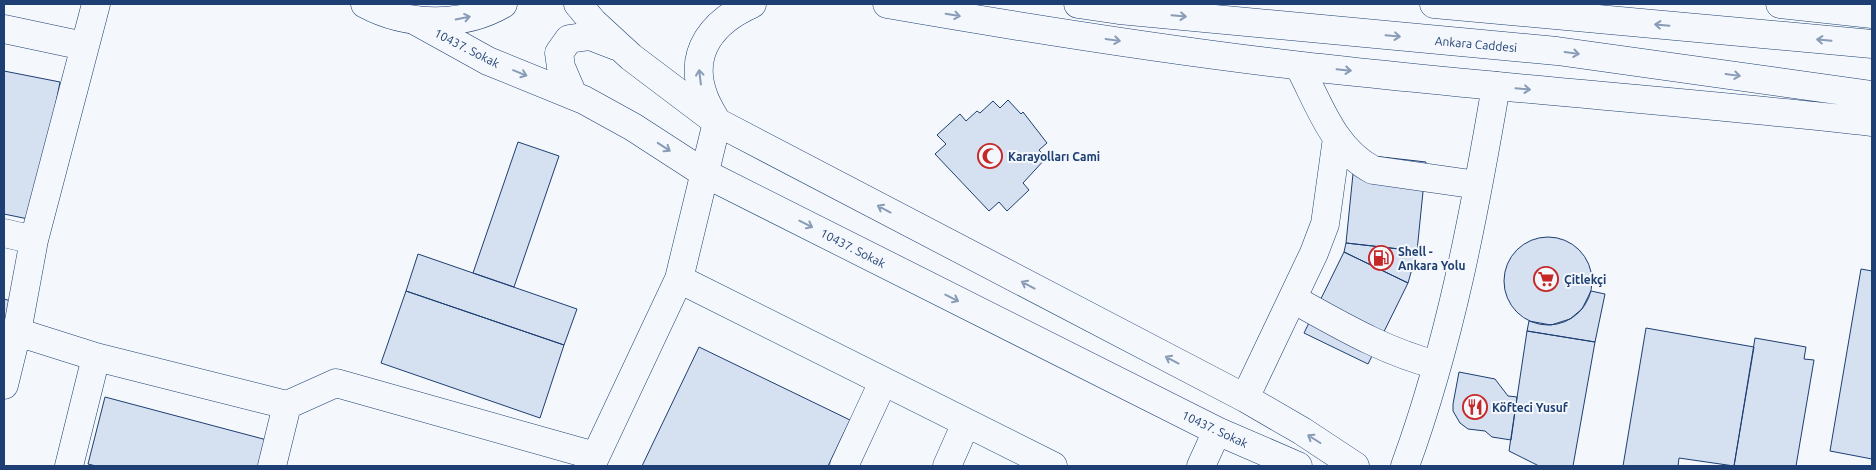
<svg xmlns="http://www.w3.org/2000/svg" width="1876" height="470" font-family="Ubuntu,sans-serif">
	<rect width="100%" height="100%" fill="#f4f7fb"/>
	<path fill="#d5e0f0" stroke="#1d3f73" d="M4,71l56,11 -27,138 -29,-6z
		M1008,100l13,14 2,-2 24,31 -8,7 7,8 -23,25 6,7 -22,21 -8,-9 -10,9 -54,-57 11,-10 -9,-9 23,-21 6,7 11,-10 3,2 13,-12 7,7z
		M518,142l41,14 -45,131 -41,-14z
		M1355,154l71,8 -9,89 -71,-8z
		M1504 281a44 44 0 1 1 88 0a44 44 0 1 1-88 0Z
		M1346,243l71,8 -9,32 -64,-31z
		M1344,252l64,31 -40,81 -64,-31z
		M418,254l159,55 -13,36 -158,-54z
		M1861,269l11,2v188l-42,-8z
		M406,291l158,54 -24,73 -159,-55z
		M1591,291l14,3 -10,48 -68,-11 2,-10 22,4 19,-6 12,-10z
		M4,299l10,3 -10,40z
		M1646,328l108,19 -20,119 -55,-8 -1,8h-55z
		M1527,331l68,11 -22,124h-34l-30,-15z
		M1755,338l51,9 -2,12 10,1 -18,106h-62z
		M699,347l151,73 -22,46h-186z
		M1459,372l36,7 13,17 9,1 -6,43 -19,-3 -7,-6 -17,-2 -8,-6 -7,-12v-7z
		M105,397l162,43 -7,26h-164l-8,-2z"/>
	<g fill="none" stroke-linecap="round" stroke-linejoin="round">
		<defs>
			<path id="minor" d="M578,4l15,18 38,35 86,65 528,276 57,33 53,35
				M414,20l74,41 96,39 49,27 71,46 513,258 81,35
				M4,29l80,17
				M1299,66c20,38 34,83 74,104l105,15
				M573,95l-12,-28 -2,-14 10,-14 21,-3 26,10
				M4,233l30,7
				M679,279l374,187
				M1293,299c47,26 92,53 144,66
				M17,332l79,25 191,48 49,-22 259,73
				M4,385l13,-53 17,-92 62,-236
				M1245,398l69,-145 11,-29 12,-86
				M69,466l27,-109
				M272,466l15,-61
				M591,466l88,-187 38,-157
				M844,466l39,-84
				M947,466l19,-43
				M1201,466l16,-35
				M1405,466c45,-123 69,-251 91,-380"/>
			<path id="major" d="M365,4c41,22 97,24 138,0
				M887,4c138,24 276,46 415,62 190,22 380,35 570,56
				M1078,4l41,6 438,41 315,44
				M1434,4l438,40
				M1780,4l92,10
				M717,122c-5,-9 -11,-18 -14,-28 -15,-43 11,-73 49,-90"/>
		</defs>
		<use href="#minor" stroke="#1d3f73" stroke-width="29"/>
		<use href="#major" stroke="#1d3f73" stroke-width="29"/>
		<use href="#minor" stroke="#f4f7fb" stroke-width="28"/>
		<use href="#major" stroke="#f4f7fb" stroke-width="28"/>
	</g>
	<defs><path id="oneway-shaft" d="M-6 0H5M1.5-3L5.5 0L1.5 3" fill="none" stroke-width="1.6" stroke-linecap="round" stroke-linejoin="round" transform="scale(1.25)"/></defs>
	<g stroke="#889bb7">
		<use href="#oneway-shaft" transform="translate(953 15) rotate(10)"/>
		<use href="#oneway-shaft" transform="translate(1179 16) rotate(5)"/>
		<use href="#oneway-shaft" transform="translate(463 18) rotate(-12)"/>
		<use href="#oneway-shaft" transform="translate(1662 25) rotate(-175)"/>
		<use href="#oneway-shaft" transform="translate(1393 36) rotate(5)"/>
		<use href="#oneway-shaft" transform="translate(1113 40) rotate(8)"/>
		<use href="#oneway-shaft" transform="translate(1824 40) rotate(-175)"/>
		<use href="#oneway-shaft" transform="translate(1572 53) rotate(8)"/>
		<use href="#oneway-shaft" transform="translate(1344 70) rotate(6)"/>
		<use href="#oneway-shaft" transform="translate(520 73) rotate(22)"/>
		<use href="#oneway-shaft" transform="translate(1733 75) rotate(8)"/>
		<use href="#oneway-shaft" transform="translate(700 77) rotate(-97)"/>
		<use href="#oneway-shaft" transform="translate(1523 89) rotate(5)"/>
		<use href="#oneway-shaft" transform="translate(664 147) rotate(33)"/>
		<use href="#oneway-shaft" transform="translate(884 209) rotate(-152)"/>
		<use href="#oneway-shaft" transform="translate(806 224) rotate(27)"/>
		<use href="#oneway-shaft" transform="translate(1028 285) rotate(-152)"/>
		<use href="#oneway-shaft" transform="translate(952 298) rotate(27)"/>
		<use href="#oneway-shaft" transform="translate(1172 360) rotate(-152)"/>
		<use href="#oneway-shaft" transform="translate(1314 439) rotate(-148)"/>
	</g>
	<defs>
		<symbol id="mosque-ring" viewBox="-11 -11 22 22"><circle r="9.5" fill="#f4f7fb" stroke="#c62828" stroke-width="1.5"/><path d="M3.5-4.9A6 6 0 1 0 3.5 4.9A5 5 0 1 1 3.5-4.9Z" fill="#c62828"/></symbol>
		<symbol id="fuel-ring" viewBox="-11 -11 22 22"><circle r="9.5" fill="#f4f7fb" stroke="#c62828" stroke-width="1.5"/><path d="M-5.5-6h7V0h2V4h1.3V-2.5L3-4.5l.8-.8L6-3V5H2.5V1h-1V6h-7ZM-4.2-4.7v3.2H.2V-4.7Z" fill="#c62828"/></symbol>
		<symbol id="supermarket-ring" viewBox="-11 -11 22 22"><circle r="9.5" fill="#f4f7fb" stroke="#c62828" stroke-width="1.5"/><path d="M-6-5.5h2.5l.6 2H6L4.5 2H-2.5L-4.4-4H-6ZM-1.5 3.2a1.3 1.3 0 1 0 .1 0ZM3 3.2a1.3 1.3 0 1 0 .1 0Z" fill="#c62828"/></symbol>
		<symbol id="restaurant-ring" viewBox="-11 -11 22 22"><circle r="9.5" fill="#f4f7fb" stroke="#c62828" stroke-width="1.5"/><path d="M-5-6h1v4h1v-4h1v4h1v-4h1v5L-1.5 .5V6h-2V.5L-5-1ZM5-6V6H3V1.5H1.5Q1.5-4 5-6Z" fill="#c62828"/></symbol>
	</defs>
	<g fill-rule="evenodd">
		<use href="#mosque-ring" x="976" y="142" width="28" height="28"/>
		<use href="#fuel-ring" x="1367" y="244" width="28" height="28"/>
		<use href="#supermarket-ring" x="1532" y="265" width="28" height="28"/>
		<use href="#restaurant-ring" x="1461" y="393" width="28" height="28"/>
	</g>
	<g text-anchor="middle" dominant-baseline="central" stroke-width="4" stroke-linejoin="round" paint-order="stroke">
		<g font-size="12" fill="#1d3f73" stroke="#f4f7fb">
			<text transform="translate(1476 44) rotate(5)">Ankara Caddesi</text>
			<text transform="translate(467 48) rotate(27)">10437. Sokak</text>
			<text transform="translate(853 248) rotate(27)">10437. Sokak</text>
			<text transform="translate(1215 429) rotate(25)">10437. Sokak</text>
		</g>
		<g font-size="12" font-weight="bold" fill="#1d3f73" stroke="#f4f7fb" text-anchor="start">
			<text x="1008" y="156">Karayolları Cami</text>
			<text x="1398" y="251">Shell -<tspan x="1398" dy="14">Ankara Yolu</tspan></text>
			<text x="1564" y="279">Çitlekçi</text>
			<text x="1492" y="407">Köfteci Yusuf</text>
		</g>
	</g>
	<rect width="1876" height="470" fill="none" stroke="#1d3f73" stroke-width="10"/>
</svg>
